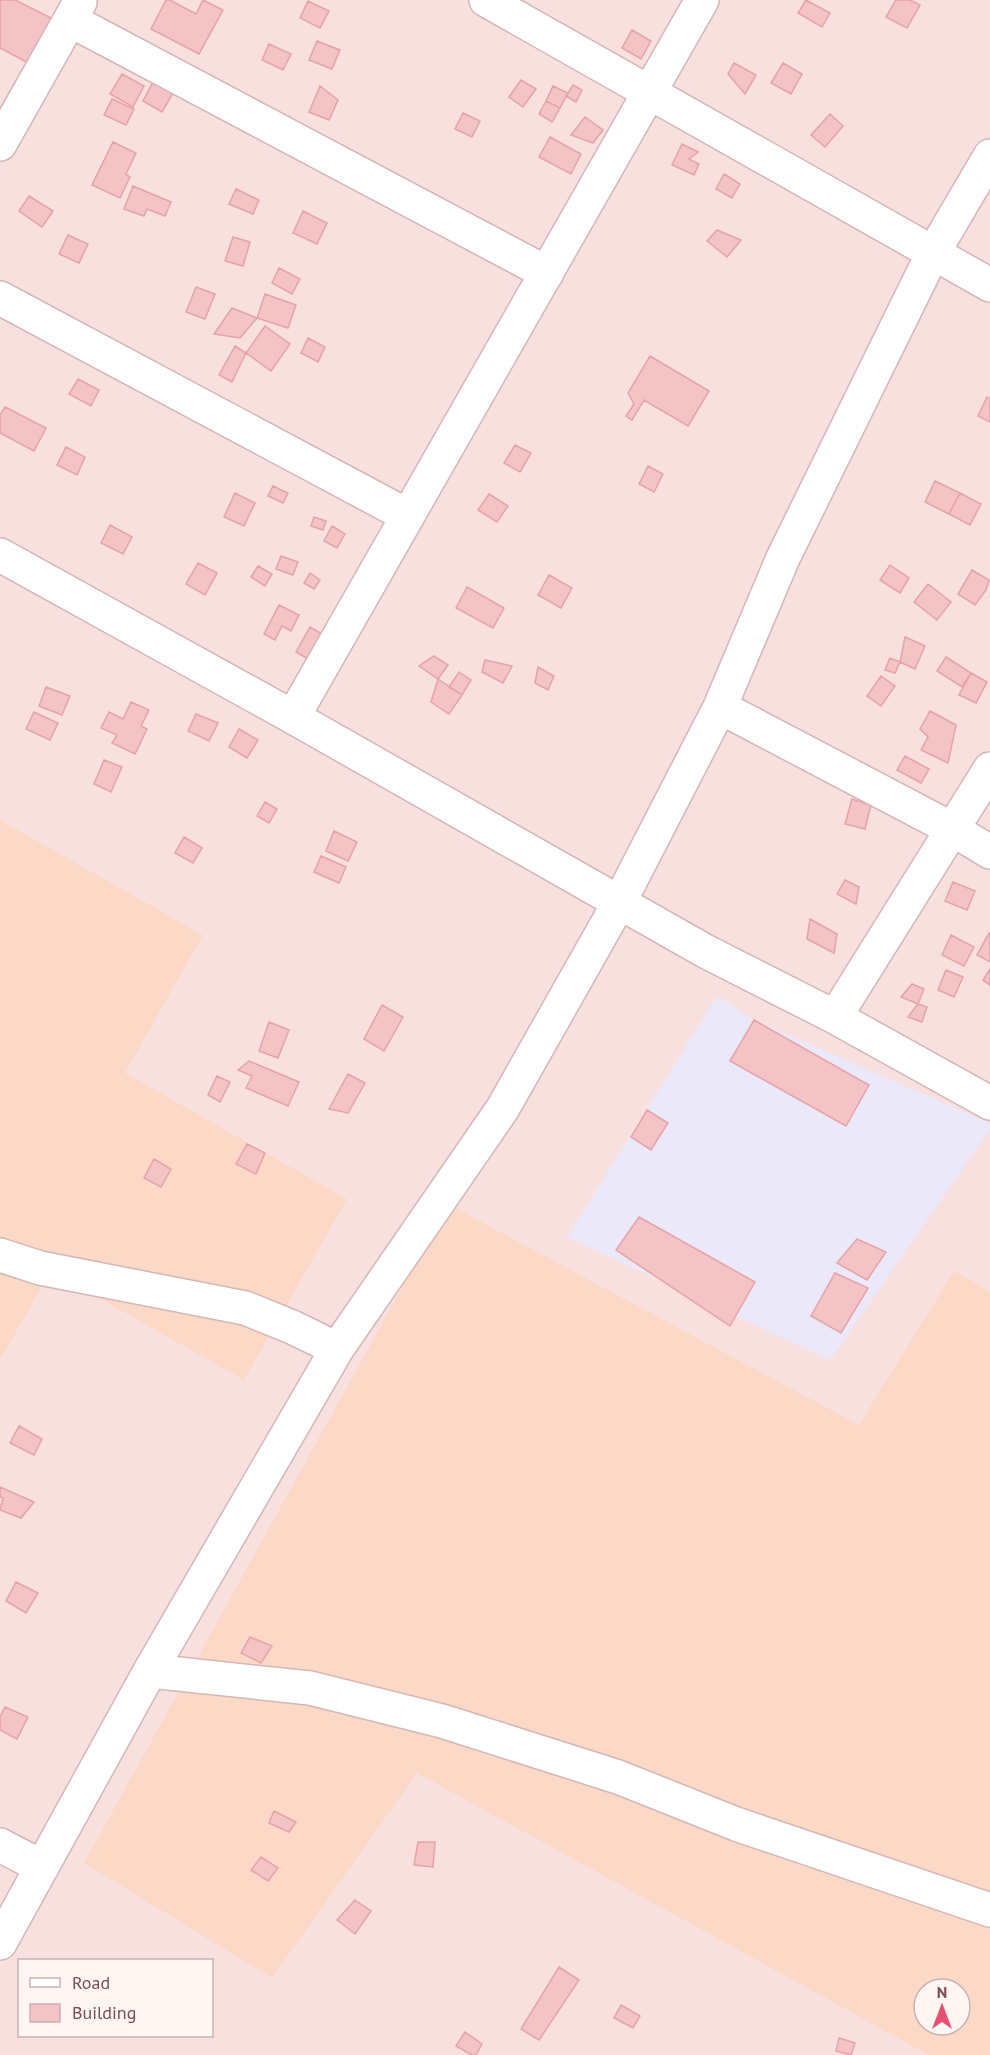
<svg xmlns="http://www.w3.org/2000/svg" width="990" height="2055" font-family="'PT Sans',sans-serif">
	<rect width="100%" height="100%" fill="#fdeeec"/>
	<path fill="#f7e0dd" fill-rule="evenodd" d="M0,0h990v2055h-990zM20,1960h192v76h-192zM924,1989h36v36h-36z"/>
	<path fill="#ebe8fa" d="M717,996l37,24 236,103v6l-160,231 -263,-123z"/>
	<path fill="#fcd9c7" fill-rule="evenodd" d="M0,820l203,115 -78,138 222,126 -103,181 -193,-109 -51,89z
		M448,1204l411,221 95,-154 36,21v763h-61l-512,-282 -145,205 -188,-115zM924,1989h36v36h-36z"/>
	<path fill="#f3c3c5" stroke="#e6a3a7" stroke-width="1.5" d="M0,0h15l36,18 -23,45 -28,-15z
		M166,0h4l26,14 7,-14 20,10 -24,44 -48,-25z
		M806,0l24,13 -8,14 -24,-14z
		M896,0h14l10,5 -13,23 -21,-11z
		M308,1l21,10 -9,17 -20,-10z
		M632,30l19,11 -10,18 -19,-11z
		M317,41l23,9 -8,19 -23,-9z
		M269,44l22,10 -8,16 -21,-10z
		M734,63l22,12 -11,19 -17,-20z
		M783,63l19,11 -11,20 -20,-11z
		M122,74l22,12 -11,21 -23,-13z
		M521,80l15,9 -13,18 -14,-10z
		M153,82l20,11 -11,19 -19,-11z
		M573,85l9,5 -6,12 -10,-6z
		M320,86l18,14 -9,20 -20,-8z
		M553,86l15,7 -8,15 -14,-7z
		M112,99l22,10 -8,16 -22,-10z
		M546,101l14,7 -8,14 -13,-8z
		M463,113l17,8 -8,16 -17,-8z
		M830,114l13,12 -18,21 -14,-12z
		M585,117l18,13 -10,13 -22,-8z
		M550,137l31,17 -10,20 -32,-17z
		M113,142l23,11 -10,21 4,3 -10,21 -28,-13z
		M682,144l16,8 -9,7 10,5 -5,11 -22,-10z
		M724,174l16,10 -8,14 -16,-9z
		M133,186l38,16 -6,14 -18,-7 -3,7 -20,-7z
		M236,189l23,11 -6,14 -24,-10z
		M29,196l24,15 -11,16 -23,-16z
		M303,211l24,12 -10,21 -24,-11z
		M717,230l24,10 -14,17 -20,-16z
		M68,235l20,9 -9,19 -20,-9z
		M233,237l17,5 -7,24 -18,-5z
		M279,268l21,11 -8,15 -20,-11z
		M196,287l19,7 -10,25 -19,-7z
		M265,294l31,11 -8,23 -31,-10z
		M232,308l25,10 -17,20 -26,-4z
		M265,326l25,18 -19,27 -25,-18z
		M308,338l17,9 -7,15 -17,-9z
		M235,346l11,7 -14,29 -13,-7z
		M650,356l59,35 -21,35 -44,-26 -12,20 -6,-4 8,-12 -6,-11z
		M78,379l21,11 -8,16 -22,-12z
		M987,397l3,2v23l-12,-6z
		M5,407l41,21 -12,23 -34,-18v-18z
		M515,445l16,8 -11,19 -16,-9z
		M66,447l19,10 -8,18 -20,-10z
		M648,466l15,8 -9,18 -15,-8z
		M935,481l25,12 -11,21 -24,-12z
		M273,486l15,7 -5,10 -15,-7z
		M235,493l20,10 -11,23 -20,-9z
		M960,493l21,11 -11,21 -21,-11z
		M489,494l19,12 -11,16 -19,-12z
		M314,517l12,4 -3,9 -12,-4z
		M110,525l22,12 -9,17 -22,-11z
		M332,526l13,8 -8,14 -13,-7z
		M281,556l17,6 -5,13 -17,-6z
		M198,563l19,10 -12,22 -19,-11z
		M890,565l19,13 -9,15 -20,-13z
		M258,566l14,8 -7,12 -14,-9z
		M972,570l17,10 -3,10 -11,15 -17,-11z
		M310,573l10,7 -6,9 -10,-6z
		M549,575l23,13 -11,20 -23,-13z
		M928,584l23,18 -14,18 -23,-18z
		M467,587l37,21 -11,20 -37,-20z
		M279,605l20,10 -8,16 -9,-5 -7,14 -11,-6z
		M310,627l12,7 -14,25 -12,-7z
		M905,637l20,9 -10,23 -15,-7z
		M434,656l14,9 -10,14 -19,-13z
		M946,657l25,16 -9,14 -25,-16z
		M890,658l10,4 -5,11 -10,-3z
		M485,660l27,6 -9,17 -21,-11z
		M538,667l16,9 -6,14 -13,-7z
		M459,672l12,8 -9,15 -13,-8z
		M971,673l16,9 -11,21 -17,-8z
		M881,676l14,10 -14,20 -14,-10z
		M438,679l24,16 -13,19 -18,-12z
		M46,687l24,9 -8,19 -23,-9z
		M131,702l18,8 -8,16 6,3 -12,25 -23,-11 5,-8 -16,-7 8,-16 14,7z
		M930,711l26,14 -8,38 -27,-13 7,-13 -8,-8z
		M34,712l24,11 -8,17 -24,-11z
		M196,714l22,9 -9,18 -21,-10z
		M239,729l19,11 -11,18 -18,-11z
		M905,756l24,13 -8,14 -24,-13z
		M104,760l18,7 -11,25 -17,-8z
		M852,799l19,6 -6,24 -20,-5z
		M265,802l12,7 -8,14 -12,-7z
		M334,831l23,11 -9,19 -22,-10z
		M184,837l18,11 -9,15 -18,-10z
		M321,856l25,11 -7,16 -25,-11z
		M845,880l14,7 -3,17 -19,-10z
		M953,882l22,9 -8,19 -22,-9z
		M810,919l27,15 -3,19 -27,-14z
		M989,933l1,1v28l-13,-7z
		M951,935l23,12 -10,19 -22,-11z
		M990,969v16l-7,-5z
		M946,970l17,7 -9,20 -16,-7z
		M912,984l12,5 -6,15 -17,-7z
		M918,1004l9,3 -5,15 -14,-5z
		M382,1005l21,12 -19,34 -20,-12z
		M754,1020l115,65 -23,41 -116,-65z
		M269,1022l20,8 -11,28 -19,-7z
		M249,1061l50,21 -11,24 -42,-18 6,-12 -14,-6z
		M348,1074l17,9 -17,30 -19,-4z
		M217,1076l13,6 -10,20 -12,-7z
		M647,1110l21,13 -17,27 -20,-13z
		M247,1144l18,9 -9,21 -20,-10z
		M154,1159l17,10 -10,18 -17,-9z
		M639,1217l116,65 -25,44 -114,-76z
		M857,1239l29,13 -19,28 -30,-17z
		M835,1273l33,15 -27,45 -30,-17z
		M19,1426l23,13 -8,16 -24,-12z
		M0,1487l34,15 -13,16 -21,-8 3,-12 -3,-1z
		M16,1582l22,11 -12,20 -20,-12z
		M250,1637l22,9 -11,17 -20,-10z
		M5,1707l23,10 -11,22 -17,-9v-13z
		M274,1811l22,11 -7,10 -20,-9z
		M418,1842h17l-2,25 -19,-2z
		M261,1857l17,11 -10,13 -17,-11z
		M355,1900l16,11 -16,23 -18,-14z
		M559,1967l20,13 -40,60 -18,-11z
		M621,2005l19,11 -7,12 -19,-10z
		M465,2032l17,12 -6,11h-4l-16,-9z
		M839,2038l16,5 -4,12 -15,-4z"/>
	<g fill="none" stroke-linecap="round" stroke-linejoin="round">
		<defs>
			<path id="minor" d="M486,0l504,285
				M70,20l477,253
				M0,144l80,-142
				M0,298l408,218
				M0,555l293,162 412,234 130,66 155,86
				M720,707l232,122 38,23
				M293,717l409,-717
				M835,1017l155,-248
				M0,1255l40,13 205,40 47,19 45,22
				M150,1671l160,17 132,33 176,56 118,47 254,86
				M0,1845l42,22
				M0,1943l150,-272 187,-322 166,-241 117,-207 100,-194 63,-149 150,-305 57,-97"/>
		</defs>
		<use href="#minor" stroke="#d5b6b6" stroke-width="36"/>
		<use href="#minor" stroke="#fff" stroke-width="33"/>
	</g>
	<rect x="18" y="1959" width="195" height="78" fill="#fff5f2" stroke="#c9b2b2" stroke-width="1.5"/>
	<rect x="30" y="1978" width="30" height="9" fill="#ffffff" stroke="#c9b2b2" stroke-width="1.5"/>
	<text x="72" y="1989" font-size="18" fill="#794d51">Road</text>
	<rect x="30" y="2004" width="30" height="18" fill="#f3c3c5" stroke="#c9b2b2" stroke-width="1.5"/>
	<text x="72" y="2019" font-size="18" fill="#794d51">Building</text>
	<g transform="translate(942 2007)"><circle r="28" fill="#fff5f2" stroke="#c9b2b2" stroke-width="1.5"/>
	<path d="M0-4.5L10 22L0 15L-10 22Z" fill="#e65172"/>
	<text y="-9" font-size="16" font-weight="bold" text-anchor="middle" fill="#794d51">N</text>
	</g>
</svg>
